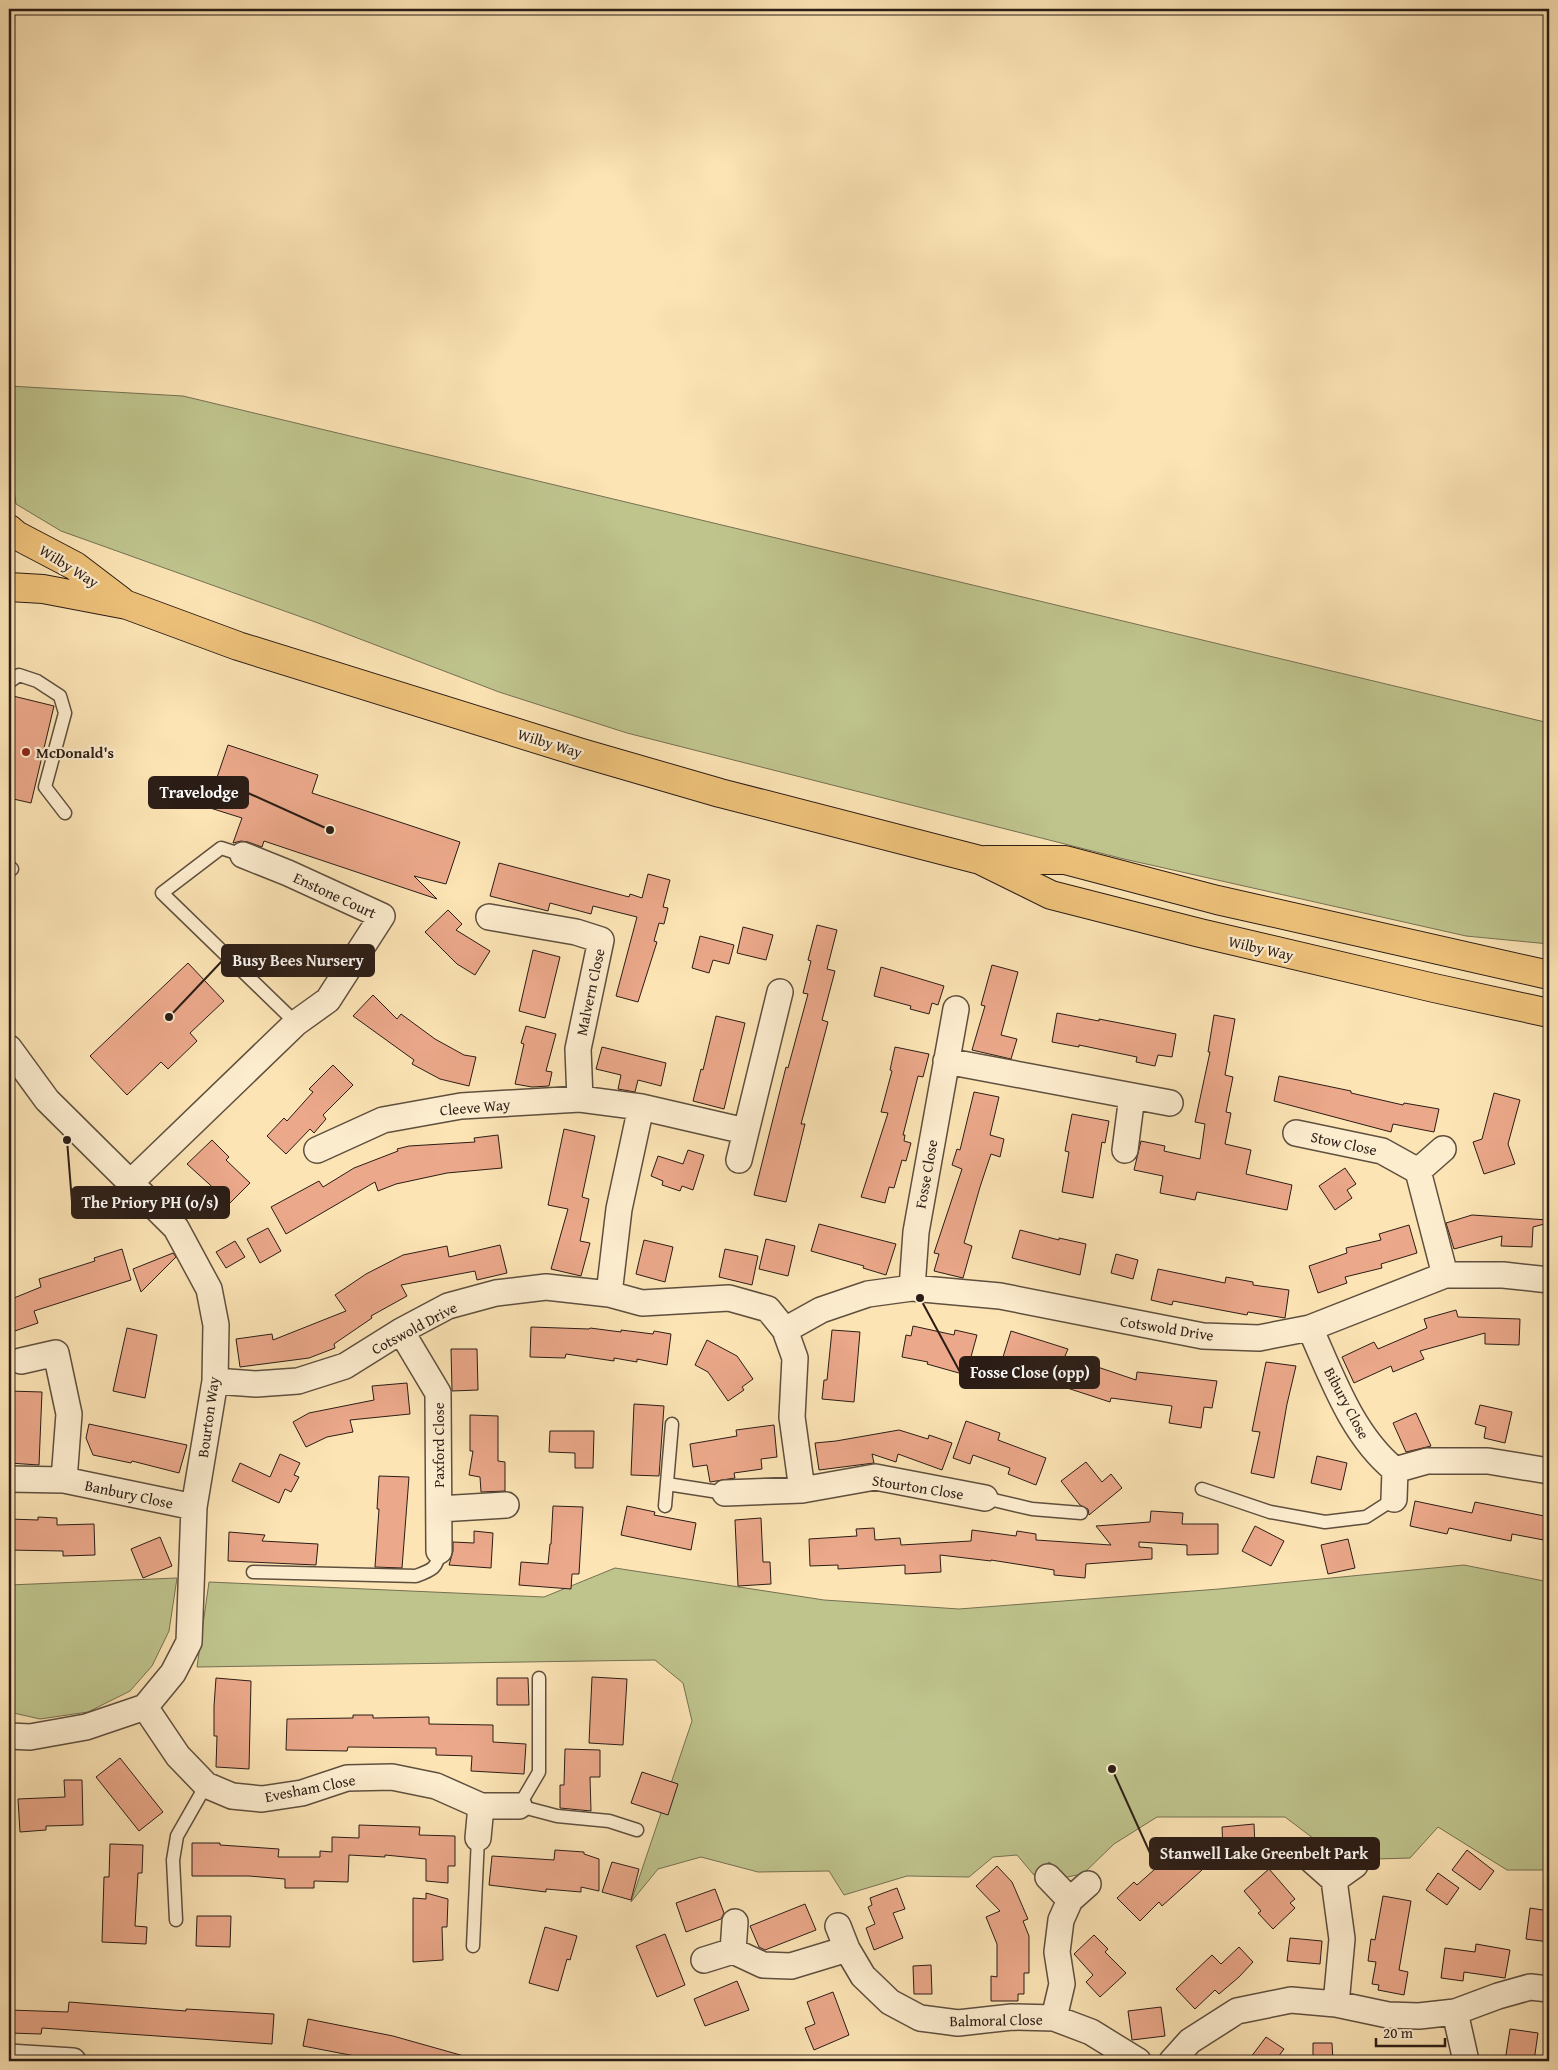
<svg xmlns="http://www.w3.org/2000/svg" width="1558" height="2070" font-family="'Gentium Book Plus',serif">
	<rect width="100%" height="100%" fill="#fce4b5"/>
	<filter id="stains"><feTurbulence type="fractalNoise" baseFrequency=".004" numOctaves="4"/><feColorMatrix values="0 0 0 0 .2 0 0 0 0 .09 0 0 0 0 .02 0 0 0 .5 -.17"/></filter>
	<radialGradient id="worn" r=".72"><stop offset=".6" stop-color="#630" stop-opacity="0"/><stop offset="1" stop-color="#630" stop-opacity=".3"/></radialGradient>
	<path fill="#bfc48d" stroke="#757052" d="M9,386l174,10 1366,327v221l-83,-8 -342,-77 -497,-126 -128,-41 -181,-69 -257,-92 -45,-27 -7,-50z
		M1464,1565l85,17v288h-42l-69,-43 -28,31 -68,2 -57,-43h-128l-43,27 -31,30 -16,3 -18,-15 -15,13 -17,-20 -24,2 -24,20 -62,-1 -63,19 -15,-24 -71,1 -57,-15 -43,12 -27,33 61,-181 -9,-38 -28,-23 -458,7 12,-85 335,15 71,-29 209,32 135,9 260,-20z
		M177,1578l-8,53 -17,35 -22,25 -42,21 -48,7 -31,-7v-127z"/>
	<path fill="#eba88a" stroke="#2b1d16" d="M9,695l45,11 -23,97 -22,-5z
		M228,745l90,30 -6,18 148,49 -14,42 -32,-8 23,23 -173,-58 -2,6 -14,-5 -7,-1 -8,2 9,-25 -35,-11z
		M499,863l130,34 1,-3 12,4 6,-24 22,6 -7,27 5,1 -4,16 -5,-1 -5,18 3,1 -19,60 -22,-6 21,-79 -44,-11 -2,8 -41,-11 -2,8 -58,-15z
		M448,910l14,14 -6,6 34,21 -15,24 -18,-11 -32,-32z
		M817,925l20,5 -10,39 8,2 -13,49 6,2 -27,102h4l-19,78 -32,-7 32,-128 2,1 20,-74 -5,-1 8,-32 -3,-1z
		M743,927l30,8 -7,25 -29,-7z
		M700,936l34,9 -5,19 -16,-4 -4,13 -17,-5z
		M533,950l27,7 -15,61 -26,-7z
		M188,963l36,38 -34,32 7,8 -29,28 -7,-7 -34,33 -37,-39z
		M992,965l26,7 -17,63 16,4 -6,20 -39,-9 13,-44 -4,-1z
		M881,967l63,19 -6,19 -6,-2 -3,11 -19,-5 1,-3 -37,-10z
		M373,995l24,24 4,-5 34,25 29,16 12,2 -7,29 -29,-7 -28,-15 2,-4 -61,-44z
		M1057,1013l42,8v-2l77,15 -4,23 -14,-2 -3,11 -19,-4 1,-5 -58,-12v2l-27,-5z
		M1214,1015l21,4 -10,56 8,2 -7,35 5,1 -6,31 26,6 -5,24 46,11 -5,25 -90,-18 -2,8 -35,-7 3,-17 -29,-6 7,-29 24,5 -1,5 36,8 5,-35 -10,-2 15,-70h-2z
		M716,1016l29,7 -21,86 -31,-8 8,-32 2,1z
		M526,1026l30,8 -10,37 6,1 -3,14 -17,1 -17,-3 9,-40 -3,-1z
		M602,1047l64,16 -5,23 -23,-6 -3,12 -17,-3 3,-14 -25,-6z
		M895,1047l34,7 -6,23 -5,-1 -15,59h2l-1,6 7,2 -5,18 -4,-1 -8,28 -5,-1 -4,16 -24,-6 27,-84 -7,-1 11,-41 -2,-1z
		M333,1065l20,20 -30,30 3,4 -12,14 -4,-4 -24,25 -19,-18 17,-18 3,3 26,-29 -4,-3z
		M1279,1076l72,15v2l52,12 1,-2 35,6 -5,23 -41,-8 -2,8 -117,-31z
		M974,1092l25,5 -9,38 14,4 -4,18 -9,-3 -11,33 -16,56 8,3 -9,32 -29,-7 5,-17 -5,-1 28,-84 -10,-4 5,-16 3,1z
		M1494,1093l26,7 -12,44 7,20 -31,10 -11,-32 9,-3z
		M1072,1114l37,7 -4,22 -3,-1 -9,56 -31,-6 7,-40 -4,-1z
		M564,1129l31,7 -13,61 7,2 -9,42 10,2 -9,33 -30,-7 17,-60 -20,-4z
		M498,1135l4,33 -55,5 -51,11 -18,7 -3,-9 -89,52 -15,-27 48,-26 4,6 31,-19 44,-17 -1,-2 12,-3 66,-4 -1,-4z
		M212,1140l17,17 -3,3 24,23 -20,20 -43,-39z
		M688,1150l16,5 -11,35 -11,-4 -2,5 -18,-6 1,-4 -12,-5 7,-20 25,8z
		M1345,1168l11,16 -9,6 5,8 -17,12 -16,-24z
		M1472,1215l76,5v3l-15,4 -1,20 -31,-1 1,-10 -48,13 -8,-26z
		M819,1224l77,20 -10,31 -23,-7 1,-2 -53,-15z
		M1409,1225l8,28 -36,11 1,4 -37,9 2,6 -29,10 -9,-27 38,-13 -1,-5 35,-8 -2,-6z
		M268,1228l13,23 -21,12 -13,-24z
		M1020,1230l39,10v-2l27,6 -6,31 -68,-17z
		M766,1239l29,7 -7,30 -29,-7z
		M644,1240l29,7 -8,35 -29,-8z
		M235,1241l10,16 -19,11 -10,-16z
		M500,1245l7,28 -30,7 -2,-9 -74,14 6,11 -36,20 1,2 -38,26 1,4 -26,10 -69,9 -4,-28 36,-5 1,6 73,-29 -11,-16 31,-21 37,-19 44,-9 2,11z
		M122,1249l9,31 -97,31 4,12 -29,10v-33l32,-13 -2,-8 56,-18 -1,-3z
		M725,1249l33,7 -6,29 -33,-8z
		M173,1253l3,4 -35,35 -8,-23z
		M1116,1254l22,6 -5,19 -22,-6z
		M1158,1269l67,14 1,-6 27,5v3l36,5 -4,28 -37,-6 -1,3 -74,-14 -1,4 -21,-5z
		M1456,1310l2,7 62,2 -1,26 -34,-1v-11l-65,18 4,8 -31,13 -2,-6 -37,17 -12,-26 32,-15 4,7 49,-21 -3,-9z
		M913,1326l41,9 1,-5 22,5 -11,40 -39,-11 1,-2 -26,-5 4,-22 5,1z
		M531,1327l58,2 1,-1 31,4v-2l32,4 1,-3 17,3 -4,31 -30,-6v3l-23,-4v3l-48,-7 -1,4 -35,-1z
		M127,1328l30,7 -12,63 -32,-7z
		M832,1330l28,2 -6,70 -32,-3 2,-19h3z
		M1011,1331l57,18 -3,7 71,24 1,-8 80,9 -5,27 -8,-1 -3,21 -32,-5 3,-17 -61,-8 -1,4 -52,-17 2,-6 -25,-9 1,-3 -33,-10z
		M707,1340l30,16 16,23 -11,8 2,3 -16,11 -20,-29 -13,-7z
		M451,1349h26l1,41 -26,1z
		M1266,1362l30,4 -9,38 -13,74 -23,-5 9,-41 -8,-1z
		M407,1383l3,31 -60,6 3,12 -26,5 -21,10 -13,-25 16,-9 65,-13 -2,-14z
		M9,1391l33,1 -3,73 -30,-2z
		M634,1404l30,2 -5,70 -28,-1z
		M1480,1405l32,7 -7,31 -21,-5 2,-11 -11,-3z
		M1416,1413l15,33 -25,6 -13,-29z
		M470,1415l28,1v45l7,1v29l-24,1 -1,-15 -11,-2 4,-24h-3z
		M966,1421l34,12 -2,7 48,18 -10,27 -28,-11 2,-6 -37,-13 -3,9 -17,-6z
		M89,1424l98,21 -8,28 -47,-12 -1,2 -38,-8 -7,-17z
		M774,1425l3,32 -16,2 1,10 -28,4 1,5 -25,4 -3,-17 -14,2 -3,-23 47,-8 -1,-6z
		M899,1430l29,9 1,-4 23,8 -10,27 -44,-16 -2,8 -24,-8 2,9 -55,7 -4,-27 21,-2z
		M550,1431h44l-1,37h-18v-15l-26,-1z
		M280,1454l20,9 -6,12 5,2 -8,15 -6,-3 -6,14 -47,-22 8,-18 30,14z
		M1317,1456l30,7 -6,27 -30,-7z
		M1086,1462l16,20 9,-8 11,14 -33,27 -1,-6 -8,-4 -19,-24z
		M379,1476l30,1 -7,91 -27,-1 4,-58h-2z
		M1415,1501l57,12 3,-11 74,15v24l-37,-7 -1,7 -62,-13 -2,6 -37,-8z
		M553,1506l30,1 -4,67h-7l-1,15 -52,-4 2,-23 27,2 2,-20h1z
		M627,1506l28,6 -1,3 42,8 -5,27 -70,-15z
		M1151,1511l32,2 -1,11h36v30l-31,1v-10l-48,-3v5l13,1v11l-66,5 -1,14 -31,-3v-5l-63,-10v1l-51,-6 1,17 -36,2v-9l-67,4v-4l-28,1 -1,-27 48,-3 -1,-7 18,-1 1,12 25,-2 1,7 70,-4 1,-11 44,6 1,-5 19,3v6l75,5 -15,-19 54,-4z
		M38,1517l19,1v7l37,-1 1,31 -32,1v-5l-54,-1v-31l29,1z
		M761,1518l2,44h7l1,22 -33,2 -3,-66z
		M1255,1526l29,15 -13,25 -29,-15z
		M474,1531l19,2 -2,35 -42,-3 4,-14v-9l21,1z
		M229,1532l36,3 -3,6 56,3 -2,21 -88,-4z
		M160,1537l12,29 -29,12 -12,-29z
		M1348,1539l7,29 -27,6 -7,-29z
		M592,1677l35,2 -4,66 -34,-2z
		M216,1678l35,3 -2,88 -33,-2 1,-31h-3v-30z
		M497,1678h31l1,27h-32z
		M353,1715h20v3l56,-1v7l64,1v17l33,2 -2,30 -53,-3 1,-15 -36,-1v-7l-88,-1 -1,4 -61,-1 1,-31 66,-1z
		M565,1749l35,1v27h-10l1,34 -31,-3v-23h4z
		M120,1758l43,54 -24,19 -43,-54z
		M642,1772l36,12 -10,31 -37,-12z
		M64,1780h18l1,45 -37,1v4l-26,2 -2,-33 47,-2z
		M1254,1824l1,22 -32,3 -1,-22z
		M359,1825l61,2 -1,8 36,1v30h-7v17l-22,-2v-22l-41,-4v2l-36,-2 -1,27 -34,-1v7h-29v-9l-36,-3h-57v-33h28v2l59,4 -1,8h42v-6l12,1v-15l27,1z
		M110,1844l33,1 -1,28h-4l-3,53 12,1 -1,17 -44,-2 2,-65h5z
		M1181,1846l21,24 -40,36 -3,-4 -19,19 -23,-23 17,-16 3,3z
		M555,1850l29,2v2l15,5v32l-18,-4v5l-35,-3v3l-57,-7 3,-29 62,4z
		M1467,1850l27,21 -14,19 -28,-20z
		M612,1862l27,7 -8,31 -29,-8z
		M997,1866l15,16 16,37 -5,2 6,15v37h-5v21h-6v7h-27v-25l6,1v-33l-11,-27 14,-6 -24,-25z
		M1269,1869l26,30 -5,4 5,5 -22,21 -15,-16 3,-2 -17,-20z
		M1438,1873l21,15 -12,17 -21,-15z
		M897,1888l8,21 -12,4 10,25 -29,12 -8,-22 9,-4 -7,-17 4,-2 -2,-7z
		M715,1889l9,24 -3,6 -35,13 -10,-29z
		M426,1893l22,6 -1,28h-5l1,33 -30,2v-64l13,1z
		M1383,1896l28,5 -12,69 9,2 -4,23 -26,-5 1,-5 -7,-1 4,-22 -8,-1 3,-22 4,1z
		M805,1904l11,26 -51,20 -6,-3 -9,-21z
		M1530,1908l19,3v31l-23,-3z
		M197,1916h34l-1,31 -34,-1z
		M545,1927l32,9 -7,24 -3,-1 -9,32 -29,-8z
		M665,1934l20,51 -28,12 -21,-51z
		M1094,1935l14,14 -3,3 21,21 -26,24 -14,-15 7,-7 -19,-21z
		M1290,1938l32,3 -2,23 -33,-3z
		M1476,1944l34,6 -5,28 -41,-6 -1,9 -22,-3 4,-30 30,4z
		M1239,1947l14,15 -14,15 -20,17 -4,-4 -20,19 -19,-20 36,-34 9,9z
		M931,1965l1,29h-18l-1,-28z
		M737,1981l12,29 -44,16 -11,-27z
		M833,1992l16,43 -35,15 -9,-22 10,-4 -8,-22z
		M69,2002l117,9v-2l88,5 -2,30 -230,-16 -1,6 -32,-1v-23l59,2z
		M1161,2007l4,29 -33,4 -4,-29z
		M308,2019l85,17 71,20 -1,5h-82l-78,-15z
		M1510,2029l28,4 -4,28h-29z
		M1266,2037l18,12 -9,12h-27z
		M1313,2043h19l1,18h-20z"/>
	<g fill="none" stroke-linecap="round" stroke-linejoin="round">
		<defs>
			<path id="lane" d="M9,682l10,-7 18,6 23,15 5,17 -20,74 20,26
				M243,855l-22,-7 -59,45 134,130
				M9,866l3,3
				M667,1484l58,9
				M1202,1489l68,23 55,10 41,-5 28,-18
				M985,1498l47,11 49,4
				M665,1506l7,-82
				M253,1572l163,4c16,-6 22,-8 23,-25
				M539,1678v94l-20,34 38,10 52,5 28,9
				M176,1920l-3,-60 4,-24 29,-51
				M473,1946l5,-108"/>
			<path id="street" d="M489,917l87,15 25,8 -23,109 2,50
				M9,1048l38,52 129,128 33,61 7,36 -1,56 -21,126 -5,135 -16,31 -28,34 -59,20 -56,10 -21,-1
				M946,1061l224,42
				M1296,1133l86,18 36,20 27,104
				M317,1150l66,-30 78,-14 119,-7 61,8 104,24
				M1125,1150l7,-54
				M739,1160l41,-168
				M1418,1171l25,-22
				M130,1183l166,-160 32,-23 54,-84 -94,-43 -45,-18
				M912,1288l4,-56 40,-223
				M609,1294l10,-85 22,-102
				M1310,1328c22,49 42,107 85,142l32,-9h61l61,10
				M785,1330l36,-20 47,-16 44,-6 88,8 203,40 56,2 51,-10 135,-53h58l46,5
				M401,1331l37,62 1,158
				M21,1361l35,-8 13,61 -5,66
				M215,1381l41,3 42,-3 47,-15 56,-35 47,-25 48,-13 50,-6 63,7 33,9 87,-5 39,11 17,21 10,28 -3,59 10,73
				M9,1479l55,1 130,27
				M725,1493l77,-3 73,-13 110,21
				M1394,1499l1,-29
				M439,1509l67,-4
				M145,1707l33,49 28,29 26,11 30,3 40,-6 45,-15 45,-1 44,9 45,20h38
				M478,1838l3,-32
				M1307,1856l27,24 8,59 -6,65
				M1048,1877l22,23 -9,20 -4,32 5,32 -8,34
				M1334,1880l21,-15
				M1070,1900l18,-16
				M735,1922l-2,29 30,14 28,1 56,-17 16,27 27,26 30,16 38,5 54,-6 42,1 37,14 47,29
				M838,1926l9,23
				M704,1960l29,-9
				M1455,2012l11,49
				M9,2057l64,4
				M1172,2061l18,-20 47,-30 54,-11 45,4 52,11 31,1 36,-4 43,-16 32,-9 19,2"/>
			<path id="highway" d="M9,529l7,6 59,31 46,35
				M9,587l34,2 84,16 111,41 344,107 138,40 260,67 71,35 149,38 234,55 115,25
				M986,860h79l152,40 332,75"/>
		</defs>
		<use href="#lane" stroke="#5f4f3e" stroke-width="15"/>
		<use href="#street" stroke="#5f4f3e" stroke-width="28"/>
		<use href="#highway" stroke="#2b1d16" stroke-width="30"/>
		<use href="#lane" stroke="#fdedcf" stroke-width="12"/>
		<use href="#street" stroke="#fdedcf" stroke-width="25"/>
		<use href="#highway" stroke="#eec27a" stroke-width="28"/>
	</g>
	<circle fill="#8f2418" stroke="#fdedcf" stroke-width="2" cx="26" cy="752" r="5"/>
	<g text-anchor="middle" dominant-baseline="central" stroke-width="4.5" stroke-linejoin="round" paint-order="stroke">
		<g font-size="15" fill="#2b1d16" stroke="#fdedcf">
			<text transform="translate(69 566) rotate(32)">Wilby Way</text>
			<text transform="translate(550 743) rotate(17)">Wilby Way</text>
			<text transform="translate(335 895) rotate(25)">Enstone Court</text>
			<text transform="translate(1261 948) rotate(13)">Wilby Way</text>
			<text transform="translate(590 992) rotate(-78)">Malvern Close</text>
			<text transform="translate(475 1107) rotate(-5)">Cleeve Way</text>
			<text transform="translate(1344 1143) rotate(12)">Stow Close</text>
			<text transform="translate(926 1174) rotate(-80)">Fosse Close</text>
			<text transform="translate(414 1328) rotate(-28)">Cotswold Drive</text>
			<text transform="translate(1167 1328) rotate(9)">Cotswold Drive</text>
			<text transform="translate(1347 1403) rotate(62)">Bibury Close</text>
			<text transform="translate(208 1417) rotate(-82)">Bourton Way</text>
			<text transform="translate(438 1445) rotate(-90)">Paxford Close</text>
			<text transform="translate(918 1487) rotate(9)">Stourton Close</text>
			<text transform="translate(129 1494) rotate(12)">Banbury Close</text>
			<text transform="translate(310 1788) rotate(-11)">Evesham Close</text>
			<text transform="translate(996 2020) rotate(-1)">Balmoral Close</text>
		</g>
		<g font-size="15" font-weight="bold" fill="#2b1d16" stroke="#fdedcf" text-anchor="start">
			<text x="36" y="752">McDonald's</text>
		</g>
	</g>
	<path fill="none" stroke="#2b1d16" stroke-width="2" d="M330 830L248 793M169 1017L222 961M67 1140L72 1202M920 1298L960 1372M1112 1769L1150 1853"/>
	<g fill="#2b1d16" stroke="#fdedcf" stroke-width="2">
		<circle cx="330" cy="830" r="5"/>
		<circle cx="169" cy="1017" r="5"/>
		<circle cx="67" cy="1140" r="5"/>
		<circle cx="920" cy="1298" r="5"/>
		<circle cx="1112" cy="1769" r="5"/>
	</g>
	<g fill="#2b1d16" stroke="#2b1d16" stroke-width="2">
		<rect x="149" y="777" width="99" height="31" rx="5"/>
		<rect x="222" y="945" width="152" height="31" rx="5"/>
		<rect x="72" y="1187" width="157" height="31" rx="5"/>
		<rect x="960" y="1357" width="139" height="31" rx="5"/>
		<rect x="1150" y="1838" width="229" height="31" rx="5"/>
	</g>
	<g font-size="16" text-anchor="middle" font-weight="bold" fill="#fff">
		<text x="199" y="798">Travelodge</text>
		<text x="298" y="966">Busy Bees Nursery</text>
		<text x="150" y="1208">The Priory PH (o/s)</text>
		<text x="1030" y="1378">Fosse Close (opp)</text>
		<text x="1264" y="1859">Stanwell Lake Greenbelt Park</text>
	</g>
	<rect width="1558" height="2070" fill="none" stroke="#fce4b5" stroke-width="30"/>
	<rect x="10" y="10" width="1538" height="2050" fill="none" stroke="#2b1d16" stroke-width="2.5"/>
	<rect x="15" y="15" width="1528" height="2040" fill="none" stroke="#2b1d16"/>
	<path d="M1376 2038v8h69v-8" fill="none" stroke="#2b1d16" stroke-width="2.5"/>
	<text x="1383" y="2038" font-size="15" fill="#2b1d16" stroke="#fdedcf" stroke-width="4" paint-order="stroke">20 m</text>
	<rect width="100%" height="100%" filter="url(#stains)"/>
	<rect width="100%" height="100%" fill="url(#worn)"/>
</svg>
